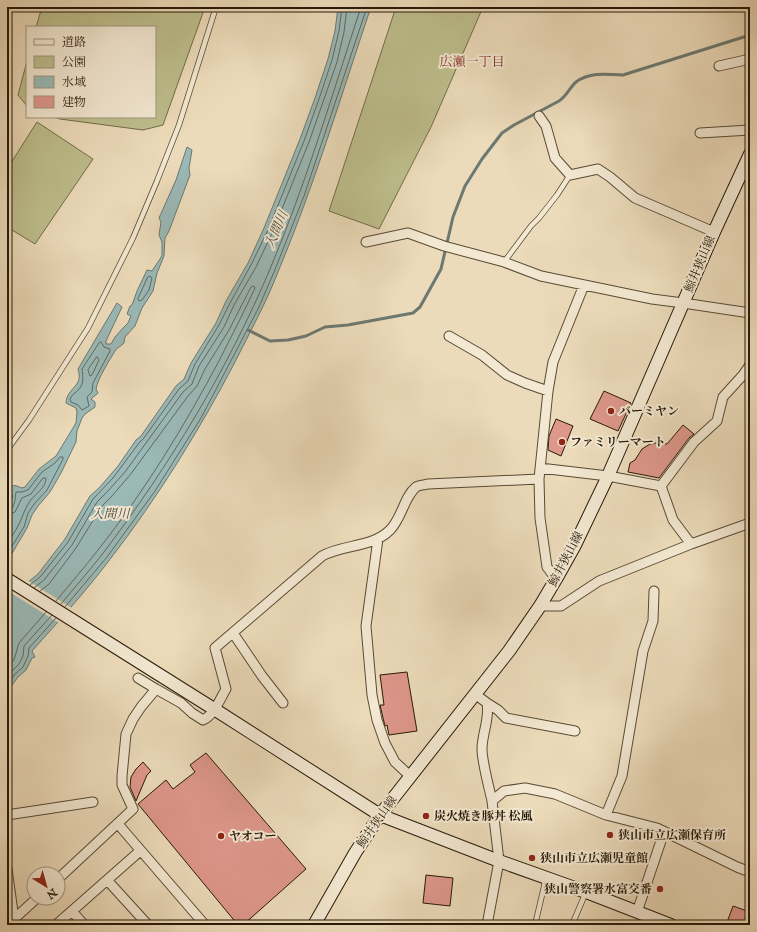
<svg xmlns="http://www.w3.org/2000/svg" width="757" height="932" font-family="'IM FELL English','Noto Serif JP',serif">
	<rect width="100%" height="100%" fill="#ecdbba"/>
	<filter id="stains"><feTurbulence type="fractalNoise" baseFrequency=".005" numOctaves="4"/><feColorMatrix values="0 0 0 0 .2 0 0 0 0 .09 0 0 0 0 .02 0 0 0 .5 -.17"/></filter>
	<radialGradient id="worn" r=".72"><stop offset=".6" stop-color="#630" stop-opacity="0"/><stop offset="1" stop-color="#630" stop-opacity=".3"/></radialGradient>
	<path fill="#bdbe8c" stroke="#726c4a" d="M42,7h163l-42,118 -20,5 -83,-11 -6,-2h101v-90h-119z
		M396,7h87l-52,120 -52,102 -50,-18z
		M27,61v45l-9,-11z
		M37,122l56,37 -58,85 -28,-17v-58z"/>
	<path fill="#9ab9b7" stroke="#6c7971" d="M338,7h33c-30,89 -57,179 -93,265 -12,31 -28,60 -43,90 -36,69 -77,135 -124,196 -25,33 -52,63 -79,93l3,6 -3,1 -6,12 -8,7 -11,15v-93l31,-25 27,-35 25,-43 9,-8 19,-22 18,-26 5,-4 35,-50 8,-7 7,-16 25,-40 10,-22 22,-38 16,-35 36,-89 15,-41 13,-39 7,-28z
		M187,147l5,3 -3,18 1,7 -21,56 -4,7 -1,18 -7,17 -4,18 -11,17 -7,18 -10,11 -1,6c-2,3 -7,4 -9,8 -6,10 -17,27 -19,38l2,4 -7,6 4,3v5l-10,7 -3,4 -5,13 -1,11 -15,31 -11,19 -12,14 -6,9 -5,13 -20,34v-53l6,-13 -2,-1 -4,1v-7c9,-5 7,-4 15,-1l3,-1 14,-18 17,-13 20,-33 1,-11 -1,-4 -10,-5c1,-16 18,-16 12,-34l39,-66 5,4 -16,34v3h5l4,-7 8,-9 5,-5 3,-7 -4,-2 3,-8 2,-1 5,-14 10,-21 5,1 8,-12 2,-4v-13l-3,-7 2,-13 -2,-4 17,-38z"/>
	<path fill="#ecdbba" d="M27,580l45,28 -13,15 -48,-30z"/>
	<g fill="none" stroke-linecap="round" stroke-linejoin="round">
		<path stroke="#606960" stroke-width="1" d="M148,277l2,-1 2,2 -3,12 -7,10 -3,1 -1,-2z
			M101,342l3,5 6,2v2l-17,32 -1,9 -5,5 2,9 -7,4 -4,-5 -7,-3 -1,-3c2,-5 6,-6 9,-10 5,-5 4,-13 3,-20l17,-26z
			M97,357l2,3 -7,15 -2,1 -2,-6z
			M7,510l4,-1c5,-6 4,-11 5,-17h6l6,-2 14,-18 13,-9 5,-6h3v2l-16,31 -13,14 -6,9 -4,14 -17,27
			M7,515l8,-3 7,-14 9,-4 12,-16h3c0,10 -10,15 -16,23 -5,7 -7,15 -11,23 -3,7 -8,13 -12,19
			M30,585l11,-9 27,-34 25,-43 20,-21 26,-35 5,-5 35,-49 9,-8 7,-17 24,-39 11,-22 21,-38 17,-35 36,-89 15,-42 13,-39 7,-29 3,-24
			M34,588l10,-8 28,-35 25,-43 9,-9 19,-21 58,-80 9,-8 7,-18 25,-39 10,-22 22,-38 17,-36 36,-89 28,-80 7,-30 3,-25
			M40,591l9,-7 27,-36 26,-42 9,-9 19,-22 58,-79 9,-10 8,-17 24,-39 22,-43 3,-1 1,2c-11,24 -23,47 -35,71 -35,66 -75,132 -122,191 -13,17 -28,34 -42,51
			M61,604c14,-17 29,-34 43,-52 65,-86 124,-183 166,-283 36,-85 62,-174 91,-262
			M65,607l42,-50 48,-66 46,-73 57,-109 16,-37 30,-76 63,-189
			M7,666l7,-6 5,-17 27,-31
			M7,676l12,-12 4,-8 1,-10 28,-31
			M7,685l8,-11 8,-7 5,-11 1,-8 27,-30"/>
		<path stroke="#6c7971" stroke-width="3" d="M248,330l22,11 18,-1 18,-4 19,-9 23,-2 65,-12 7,-6 21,-38 12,-52 12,-31 17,-27 20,-26 12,-8 45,-24c8,-5 11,-14 17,-19 13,-10 31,-8 47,-7l127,-40"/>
	</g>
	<path fill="#de978b" stroke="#271908" d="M604,391l27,12 -13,28 -28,-12z
		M556,419l17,7 -12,30 -13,-6 1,-14z
		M683,425l11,9 -5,4 -30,40 -31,-6 2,-9 5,-3 7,-11 8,-5 6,-1 11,1z
		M407,672l10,59 -28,4 -2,-10 -2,1 -2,-8 -3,-13h4l-4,-30z
		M206,753l100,116 -63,56h-5l-100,-121 28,-24 7,9 22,-17 -5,-7z
		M143,762l8,9 -4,4 -11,26 -6,-14 1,-10 5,-8z
		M426,875l27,3 -3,28 -27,-3z
		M733,906l17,6v13h-24z"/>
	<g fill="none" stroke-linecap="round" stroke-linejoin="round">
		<defs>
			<path id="lane" d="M504,262l27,-36 8,-8 18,-23 13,-20
				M7,450l22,-30 59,-92 45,-90 24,-57 22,-56 37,-118
				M535,925l11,-47
				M572,925l14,-33"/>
			<path id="street" d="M719,66l31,-7
				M539,116l7,10 9,32 15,17 28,-6 12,8 25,21 79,34
				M700,133l50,-3
				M366,242l42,-9 36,13 60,16 37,14 111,23 31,4 67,10
				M449,336l33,19 25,20 18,8 23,8
				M540,468l68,8 53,10
				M378,539l-12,87 6,69 5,25 8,23 10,19 15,14
				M691,544l-18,-24 -12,-34 33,-44 23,-21 6,-24 20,-22 7,-10
				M556,579l-9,-12 -7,-49 -1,-39 9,-88 5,-29 31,-77
				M540,606h21l38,-25 92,-37 59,-21
				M233,633l29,43 21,27
				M138,678l18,11
				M475,694l12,9c3,16 -5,30 -5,46 0,13 7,38 10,52
				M487,703l11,7 8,8 69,13
				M7,815l86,-13
				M606,815l16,-39 21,-125 10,-30 1,-30
				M118,824l87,101
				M7,869l7,50
				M58,879l75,-70 -11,-24v-9l4,-42 7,-15 8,-12 15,-18 25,14 11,10 11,7c11,-5 17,-21 23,-31l-11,-41 107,-92c21,-12 50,-8 68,-26 12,-12 14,-33 26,-43 3,-2 9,-2 12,-3l111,-5
				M107,880l41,45
				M72,911l12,14
				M637,912l27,-80
				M11,925l3,-6 23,-21
				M56,925l84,-74
				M487,925l12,-64 -7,-60 12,-10 21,-3 30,6 51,21 51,13 80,39 13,5"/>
			<path id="secondary" d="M7,579l207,130 166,106 119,46 87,31 85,33
				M314,925l41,-72 25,-38 129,-164 31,-45 16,-27 19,-34 33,-69 106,-244 36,-78"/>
		</defs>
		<use href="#lane" stroke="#584a34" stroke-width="6"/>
		<use href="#street" stroke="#584a34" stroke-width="11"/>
		<use href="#secondary" stroke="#271908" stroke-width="14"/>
		<use href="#lane" stroke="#f3e8d2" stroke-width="4.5"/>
		<use href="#street" stroke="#f3e8d2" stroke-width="9"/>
		<use href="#secondary" stroke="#f3e8d2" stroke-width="12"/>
	</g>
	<g fill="#8f2418" stroke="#f3e8d2" stroke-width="1.5">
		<circle cx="611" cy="411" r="4"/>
		<circle cx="562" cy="442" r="4"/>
		<circle cx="426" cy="816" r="4"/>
		<circle cx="610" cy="835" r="4"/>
		<circle cx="221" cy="836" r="4"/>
		<circle cx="532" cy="858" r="4"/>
		<circle cx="660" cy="889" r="4"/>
	</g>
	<g text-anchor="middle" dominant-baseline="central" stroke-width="4" stroke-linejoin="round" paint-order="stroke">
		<g font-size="12" fill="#271908" stroke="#f3e8d2">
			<text transform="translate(700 264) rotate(-67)">鯨井狭山線</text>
			<text transform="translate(566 559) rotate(-62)">鯨井狭山線</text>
			<text transform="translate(377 822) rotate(-55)">鯨井狭山線</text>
		</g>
		<g font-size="12" font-weight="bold" fill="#271908" stroke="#f3e8d2" text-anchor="start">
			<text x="619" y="411">バーミヤン</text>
			<text x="570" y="442">ファミリーマート</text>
			<text x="434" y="816">炭火焼き豚丼 松風</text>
			<text x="618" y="835">狭山市立広瀬保育所</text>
			<text x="229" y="836">ヤオコー</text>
			<text x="540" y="858">狭山市立広瀬児童館</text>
			<text x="652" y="889" text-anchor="end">狭山警察署水富交番</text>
		</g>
		<g font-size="13" fill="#7a1f14" stroke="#f3e8d2">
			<text x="472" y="62">広瀬一丁目</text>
		</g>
		<g font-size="13" font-style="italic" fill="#4f5145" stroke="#f3e8d2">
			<text transform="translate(277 230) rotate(-67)">入間川</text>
			<text x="110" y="514">入間川</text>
		</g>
	</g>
	<rect width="757" height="932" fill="none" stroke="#ecdbba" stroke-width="24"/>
	<rect x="8" y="8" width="741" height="916" fill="none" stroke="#271908" stroke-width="2"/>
	<rect x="12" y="12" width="733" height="908" fill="none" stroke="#271908"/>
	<rect x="26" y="26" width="130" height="92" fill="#f3e8d2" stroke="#a19581"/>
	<rect x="34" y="39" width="20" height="6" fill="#f3e8d2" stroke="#a19581"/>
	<text x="62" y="46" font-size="12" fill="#271908">道路</text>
	<rect x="34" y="56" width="20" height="12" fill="#bdbe8c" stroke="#a19581"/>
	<text x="62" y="66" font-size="12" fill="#271908">公園</text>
	<rect x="34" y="76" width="20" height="12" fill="#9ab9b7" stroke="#a19581"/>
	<text x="62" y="86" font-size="12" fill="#271908">水域</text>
	<rect x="34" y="96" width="20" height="12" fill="#de978b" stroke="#a19581"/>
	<text x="62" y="106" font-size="12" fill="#271908">建物</text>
	<g transform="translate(46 886) rotate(143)"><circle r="19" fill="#f3e8d2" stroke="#a19581"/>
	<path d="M0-3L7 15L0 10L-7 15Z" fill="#8f2418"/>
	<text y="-6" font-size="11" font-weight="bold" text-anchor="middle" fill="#271908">N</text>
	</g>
	<rect width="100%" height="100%" filter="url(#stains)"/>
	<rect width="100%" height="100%" fill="url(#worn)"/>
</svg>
